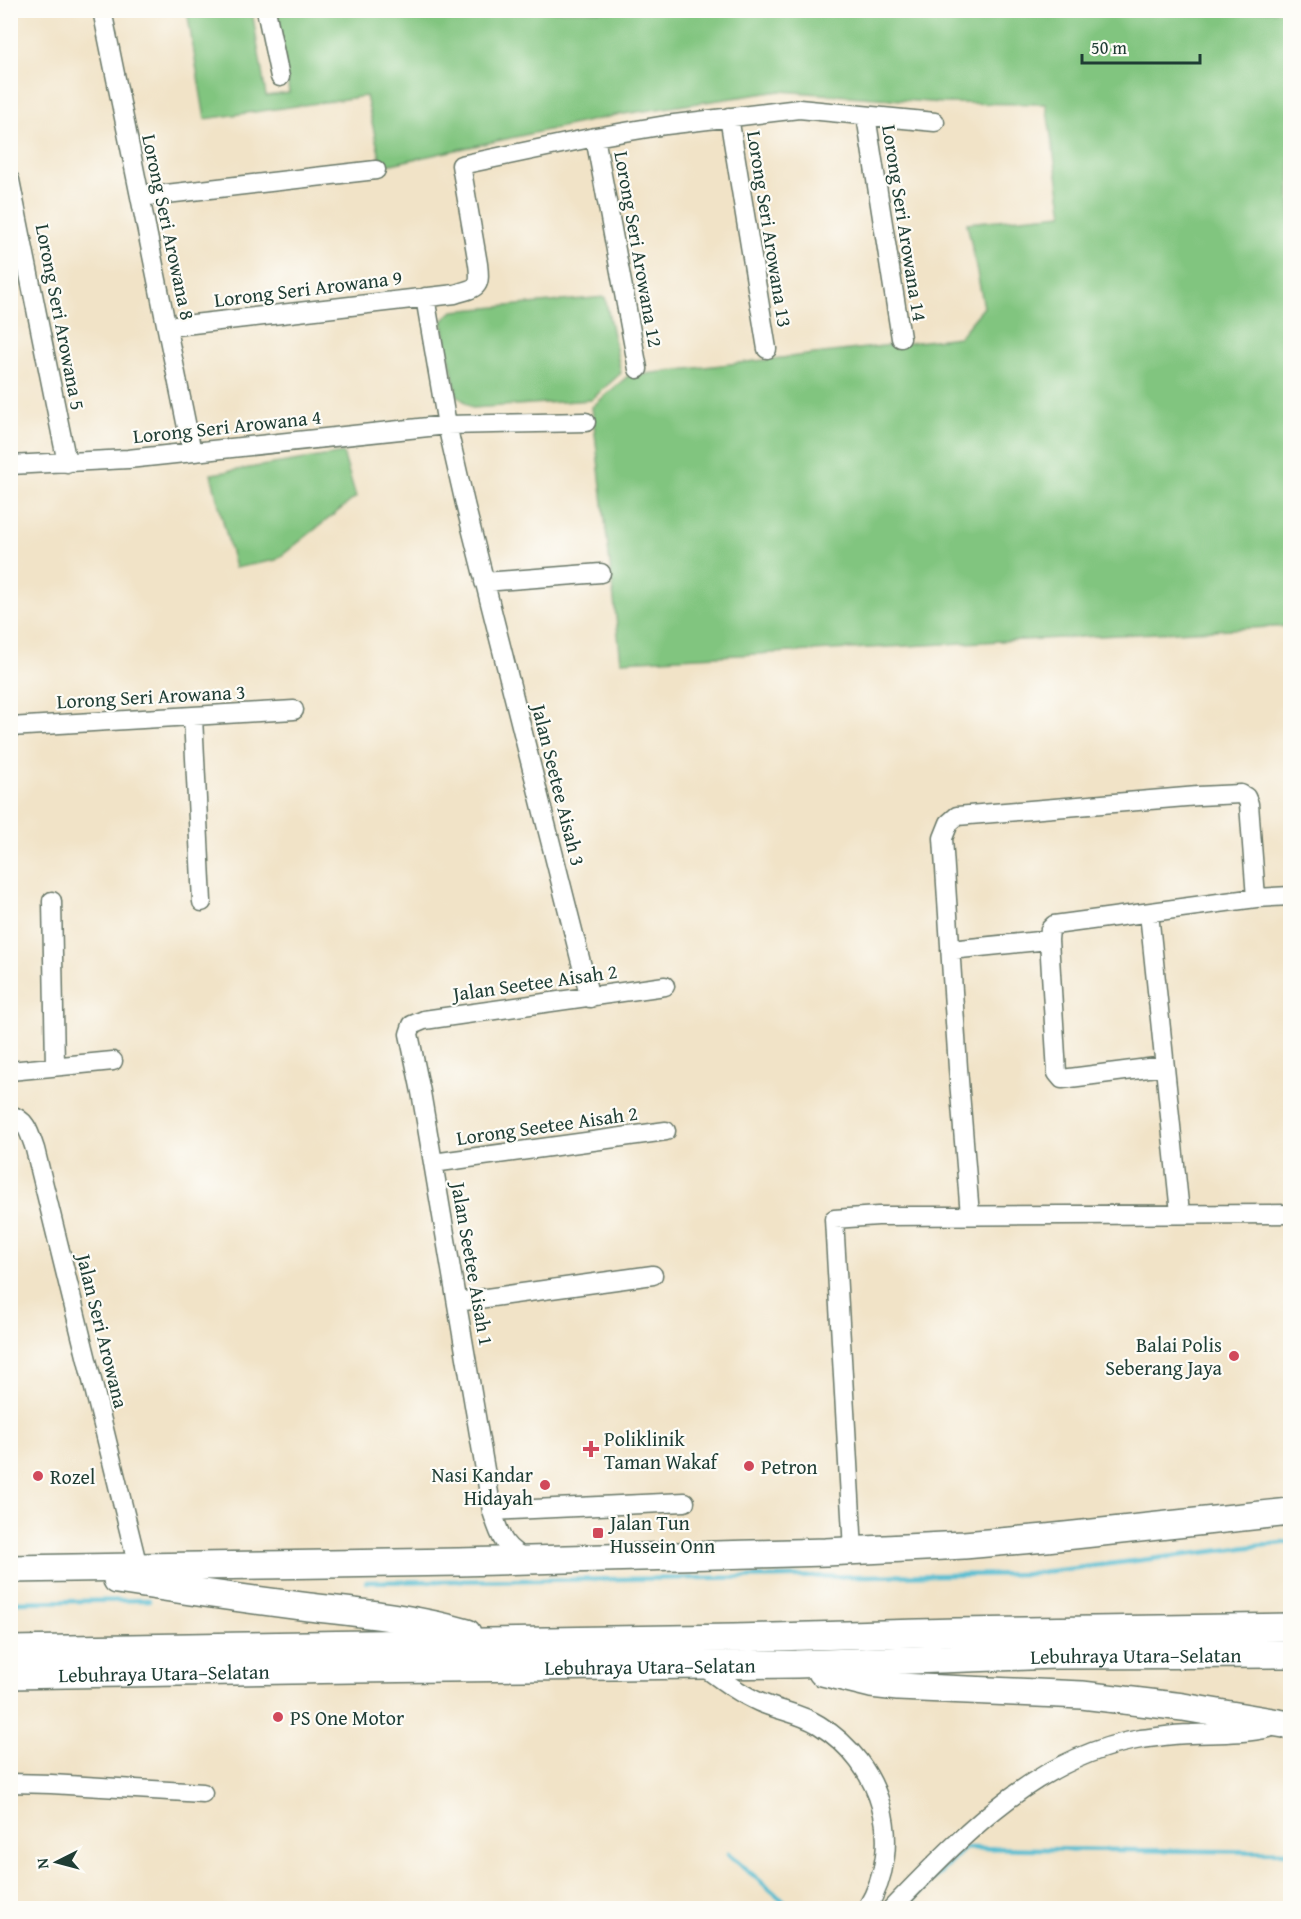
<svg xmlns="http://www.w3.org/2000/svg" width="1301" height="1919" font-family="'Gentium Book Plus',serif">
	<rect width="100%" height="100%" fill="#fdfcf7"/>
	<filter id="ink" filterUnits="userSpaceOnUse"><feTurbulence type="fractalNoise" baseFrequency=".0167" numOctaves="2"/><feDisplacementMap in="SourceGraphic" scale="12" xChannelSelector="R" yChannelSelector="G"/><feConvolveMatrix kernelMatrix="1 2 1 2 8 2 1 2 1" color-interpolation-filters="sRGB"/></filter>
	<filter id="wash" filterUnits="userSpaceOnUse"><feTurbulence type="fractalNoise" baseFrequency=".008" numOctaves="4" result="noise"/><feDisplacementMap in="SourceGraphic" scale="24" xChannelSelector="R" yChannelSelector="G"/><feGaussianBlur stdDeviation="1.35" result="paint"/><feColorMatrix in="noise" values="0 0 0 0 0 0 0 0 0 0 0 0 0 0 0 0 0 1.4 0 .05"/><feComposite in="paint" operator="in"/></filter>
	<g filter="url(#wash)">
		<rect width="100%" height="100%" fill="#f1e3c7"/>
		<path fill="#81c57f" stroke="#50815a" stroke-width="1.5" d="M187,11h65l14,85 23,-3 -11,-82h1012v615l-669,35 -29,-254 36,-31 331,-39 25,-30 -17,-84 96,-9 -17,-110 -103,-1 -163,-12 -163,24 -235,51 -16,-70 -161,23z
			M605,297l16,76 -30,27 -119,8 -15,-13 -15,-74 11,-10z
			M343,453l13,44 -80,63 -41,8 -24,-94z"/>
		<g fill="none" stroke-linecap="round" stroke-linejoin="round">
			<path stroke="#53bcd0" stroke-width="4.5" d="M366,1582l661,-8 263,-32
				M10,1602l139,-2
				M728,1854l64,54
				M905,1908l60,-60 325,4"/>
		</g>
	</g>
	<g filter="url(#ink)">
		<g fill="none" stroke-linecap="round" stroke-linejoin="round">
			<defs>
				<path id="minor" d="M102,10l90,442
					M266,10l14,67
					M866,116l35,222
					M729,117l38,232
					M595,137l43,232
					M10,180l57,283
					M140,197l236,-27
					M425,297l22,128 18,79 125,494
					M167,327l288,-33c22,-7 26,-5 23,-30l-17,-99 134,-28 71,-12 133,-16 136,13
					M10,465l118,-6 319,-34 139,-3
					M484,582l117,-9
					M193,717l9,185
					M10,727l284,-17
					M52,901l3,165
					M1149,913l31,300
					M950,950l99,-10
					M1164,1066l-102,13 -5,-6 -8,-133 1,-11 4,-4 202,-27 34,-2
					M10,1071l103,-10
					M10,1115c17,4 20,20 25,34l103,418
					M433,1163l233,-32
					M970,1215l-12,-147 -15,-230 6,-15 8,-7 241,-20 43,-2 5,3 3,7 7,94
					M457,1302l196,-27
					M492,1511l193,-9
					M853,1550l-19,-331 44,-3 412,-2
					M529,1560c-26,-11 -29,-24 -37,-49l-71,-419 -12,-58 3,-9 12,-5 241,-34
					M701,1665c18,13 37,28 58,37 20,9 41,11 60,23 63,39 87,118 48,183
					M10,1783l41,1 152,9
					M892,1908c70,-72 144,-152 249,-169 17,-2 34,-5 50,-5 26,-1 53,0 78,-6"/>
				<g id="highway">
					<path d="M10,1569l449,-7 367,-10 138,-7 82,-7 244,-26"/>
					<path d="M117,1580c64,10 128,19 192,27 53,6 107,11 158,26"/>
					<path d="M10,1650l724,-12 222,-6 334,-5"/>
					<path d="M822,1672l49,12 27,3 184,8 101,12 107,18"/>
					<path id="s1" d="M10,1675l342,-6 445,-5 259,-9 234,-1"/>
				</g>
			</defs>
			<use href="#minor" stroke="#687767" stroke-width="21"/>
			<use href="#highway" stroke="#687767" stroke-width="30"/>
			<use href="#minor" stroke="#fff" stroke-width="18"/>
			<use href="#highway" stroke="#fff" stroke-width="27"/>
		</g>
	</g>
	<g fill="#d1495b" stroke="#fdfcf7" stroke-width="2">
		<circle cx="1234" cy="1356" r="6"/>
		<path d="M588 1440h6v6h6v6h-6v6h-6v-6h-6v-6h6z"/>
		<circle cx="749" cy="1466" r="6"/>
		<circle cx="38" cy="1476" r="6"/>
		<circle cx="545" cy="1485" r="6"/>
		<rect x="592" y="1527" width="12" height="12" rx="3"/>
		<circle cx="278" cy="1717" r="6"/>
	</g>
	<g text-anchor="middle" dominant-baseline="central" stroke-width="4.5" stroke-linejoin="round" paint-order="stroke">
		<g font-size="20" fill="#1f3d34" stroke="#fdfcf7">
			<text transform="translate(905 223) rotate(81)">Lorong Seri Arowana 14</text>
			<text transform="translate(169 227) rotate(78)">Lorong Seri Arowana 8</text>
			<text transform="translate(770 229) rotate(81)">Lorong Seri Arowana 13</text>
			<text transform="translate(639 249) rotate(80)">Lorong Seri Arowana 12</text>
			<text transform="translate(308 288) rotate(-7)">Lorong Seri Arowana 9</text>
			<text transform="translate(61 317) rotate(79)">Lorong Seri Arowana 5</text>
			<text transform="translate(227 426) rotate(-6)">Lorong Seri Arowana 4</text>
			<text transform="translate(151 696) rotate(-3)">Lorong Seri Arowana 3</text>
			<text transform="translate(559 785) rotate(76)">Jalan Seetee Aisah 3</text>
			<text transform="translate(535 982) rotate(-8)">Jalan Seetee Aisah 2</text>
			<text transform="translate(547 1125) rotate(-8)">Lorong Seetee Aisah 2</text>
			<text transform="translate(473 1264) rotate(80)">Jalan Seetee Aisah 1</text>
			<text transform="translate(103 1331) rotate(76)">Jalan Seri Arowana</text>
			<text stroke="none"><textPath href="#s1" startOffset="1126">Lebuhraya Utara–Selatan</textPath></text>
			<text stroke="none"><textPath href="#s1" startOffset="640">Lebuhraya Utara–Selatan</textPath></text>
			<text stroke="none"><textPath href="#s1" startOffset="154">Lebuhraya Utara–Selatan</textPath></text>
		</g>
		<g font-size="20" fill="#1f3d34" stroke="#fdfcf7" text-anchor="start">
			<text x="1222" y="1344" text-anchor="end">Balai Polis<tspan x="1222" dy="23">Seberang Jaya</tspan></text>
			<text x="604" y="1438">Poliklinik<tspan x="604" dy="23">Taman Wakaf</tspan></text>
			<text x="761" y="1466">Petron</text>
			<text x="533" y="1474" text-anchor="end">Nasi Kandar<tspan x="533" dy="23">Hidayah</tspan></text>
			<text x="50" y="1476">Rozel</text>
			<text x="610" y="1522">Jalan Tun<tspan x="610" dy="23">Hussein Onn</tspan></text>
			<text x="290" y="1717">PS One Motor</text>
		</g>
	</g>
	<rect width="1301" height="1919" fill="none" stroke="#fdfcf7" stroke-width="36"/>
	<g transform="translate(57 1862) rotate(264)" stroke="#fdfcf7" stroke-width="4.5" paint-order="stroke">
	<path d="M0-4.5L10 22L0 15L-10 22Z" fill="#1f3d34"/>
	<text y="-9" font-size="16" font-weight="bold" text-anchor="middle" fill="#1f3d34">N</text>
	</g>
	<path d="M1082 54v9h118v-9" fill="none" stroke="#1f3d34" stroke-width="3"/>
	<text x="1091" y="54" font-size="18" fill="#1f3d34" stroke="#fdfcf7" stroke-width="4.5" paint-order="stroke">50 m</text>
</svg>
